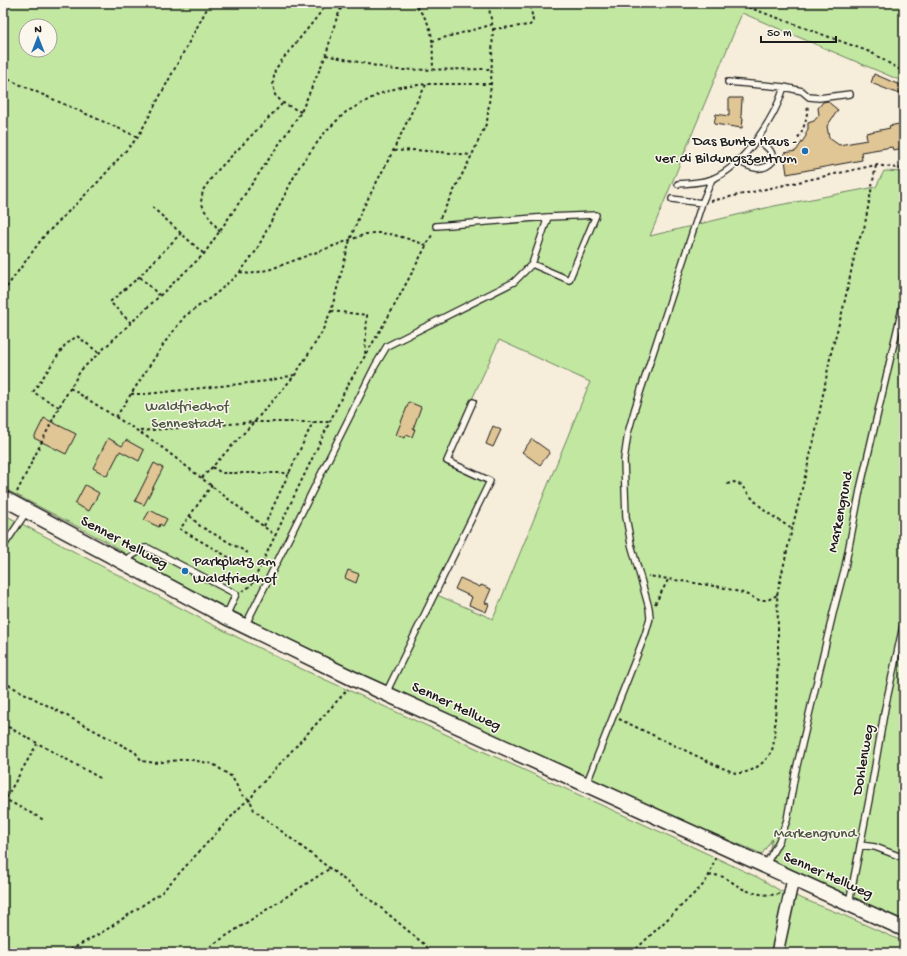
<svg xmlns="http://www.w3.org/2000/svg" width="907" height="956" font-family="'Gochi Hand',sans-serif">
	<rect width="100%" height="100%" fill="#f6eddb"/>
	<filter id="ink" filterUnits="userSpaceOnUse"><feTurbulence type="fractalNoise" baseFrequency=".025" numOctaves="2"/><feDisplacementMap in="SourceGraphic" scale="8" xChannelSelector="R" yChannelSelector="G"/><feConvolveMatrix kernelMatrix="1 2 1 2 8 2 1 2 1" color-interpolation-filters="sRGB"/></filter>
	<g filter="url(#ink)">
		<path fill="#c1e7a1" stroke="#6e825e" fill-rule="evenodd" d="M3,3h901v79l-162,-69 -92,223 124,-30 102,-19 8,-16 20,1v750l-137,-62 5,-21 -10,15 -105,-44 -266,-121 46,-94 56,24 97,-237 -91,-42 -56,123 44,21 -100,203 -135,-66 -115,-60 -30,-19 -104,-54zM26,26h24v24h-24z
			M3,514l208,110 82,41 383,174 83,39 25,15 -13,60h-768z
			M793,895l50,20 61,27v11h-124z"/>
		<path fill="#e0c595" stroke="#1c1c1c" d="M874,74l28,12 -3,8 -28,-11z
			M729,98h13l-1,19 2,1 -1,10 -28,-4 2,-10 13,2z
			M827,101l11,9 -11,16 2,12 10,7 28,-5 -1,-7 24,-5 -1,-2 15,-3v25l-11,2 -1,-3 -31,5 1,8 -75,14 -3,-21 12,-2 10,-15v-3l2,-4v-6l6,-2 5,-6 -1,-7 5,-6z
			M409,402l12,5 -8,22h2l-3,8 -6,-2 -1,3 -9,-3z
			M44,418l32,16 -10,20 -32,-16z
			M493,426l8,4 -8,17 -7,-3z
			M108,438l14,8 4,-6 18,10 -5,11 -19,-10 -13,25 -14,-8z
			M532,439l18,13 -10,13 -18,-13z
			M154,463l9,5 -19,37 -9,-4z
			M85,485l14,8 -10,18 -14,-7z
			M150,510l17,9 -4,7 -3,-2 -1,3 -15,-7z
			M348,570l11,4 -3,9 -11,-5z
			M460,578l20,9 1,-2 10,4 -6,14 4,1 -3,8 -17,-7 3,-8 -17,-8z"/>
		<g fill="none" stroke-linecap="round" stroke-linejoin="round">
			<defs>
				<path id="service" d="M728,82l56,5 18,4 7,6 10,1 31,-4
					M738,160c11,8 25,13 35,1 0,-12 -8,-15 -16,-22
					M678,184c11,-1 24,-1 34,-5 31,-12 63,-61 72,-92
					M672,199l30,4
					M436,226l112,-9 48,-2 -27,65 -37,-16 16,-47
					M3,547l24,-36
					M123,561l22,-13h3l88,46 -10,22
					M245,626l130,-260 12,-20 127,-64 18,-18
					M386,693l104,-212 -43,-20 26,-59
					M586,785l59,-150 5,-17 -1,-10 -18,-64 -5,-27 -2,-57 4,-27 7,-25 67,-205 10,-24
					M860,845l15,2 29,11
					M765,866l14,-25 8,-21 8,-46 39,-165 11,-42 16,-82 43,-185
					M849,903l21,-108 15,-87 19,-87"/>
				<path id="minor" d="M777,953l16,-74"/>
				<path id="tertiary" d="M3,498l223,119 130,63 548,249"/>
			</defs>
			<use href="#service" stroke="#1c1c1c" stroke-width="8"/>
			<use href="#minor" stroke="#1c1c1c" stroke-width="14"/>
			<use href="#tertiary" stroke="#1c1c1c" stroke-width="17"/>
			<path stroke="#1c1c1c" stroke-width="2" stroke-dasharray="3 3" stroke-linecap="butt" d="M412,3c24,22 20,37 21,67
				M737,3l133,49 34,20
				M493,29l37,-4 3,-4 -3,-18
				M432,41l59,-16
				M326,55l69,15 95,-1
				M3,77l135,60
				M301,112l-18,-9 -8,-8 -2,-12 2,-13 7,-10 27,-33 19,-24
				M798,138c7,-11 9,-21 10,-34
				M394,151l22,-1 56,5
				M711,201l165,-36 28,4
				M152,207l52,47
				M440,218l32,-63 15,-33 4,-38 2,-55 -5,-26
				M220,232l-15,-21 -4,-9 2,-12 12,-17 68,-70
				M240,272l10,2 21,-5 95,-35c21,-4 41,5 61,11
				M140,277l19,18
				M3,292l41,-56 54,-54 40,-45 72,-134
				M331,311l36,4 -2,41
				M131,323l-21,-21 29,-25 42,-44
				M70,388l85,54 121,94
				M131,394h15l121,-13 27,-6
				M59,407l-26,-15 32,-47 12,-9 22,17
				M116,417l49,-75 20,-26 32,-23 23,-21 16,-21 43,-84 27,-36 20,-19 33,-18 21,-7 27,-3h64
				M140,431l114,-9h75
				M212,467l10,6h68
				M202,478l52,-56 41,-47 26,-41 10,-23 19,-71 10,-26 33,-63 22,-46 11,-20
				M727,484l7,-2 7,3 11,13 13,13 27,18
				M212,485l-32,44 55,32
				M17,492l42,-85 22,-37 123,-116 97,-142 25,-57 9,-32 8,-20
				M190,516l10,10 48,27
				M264,526l49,-104
				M242,591l9,-5 95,-198 45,-76 42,-79
				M777,595l15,-66 23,-93 16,-83 12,-44 14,-65 7,-15 12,-64
				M655,604l13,-24
				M3,682l132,70 7,9 13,2 32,-4 26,5 19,13 10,18 8,5 4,10 127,98 44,37 7,8
				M619,719l103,49c4,1 10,4 14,5 13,1 27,-8 34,-19 5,-7 5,-27 5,-36 3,-41 4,-82 2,-123l-9,5h-9l-16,-7 -22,-6 -73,-11
				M3,724l97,54
				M3,798l41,22
				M3,803l34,-59
				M3,872l6,4
				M709,876c14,-4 22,7 34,13 11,5 25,7 37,5
				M65,953l41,-23 56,-38 81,-88 7,-4 6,-10 92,-101
				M200,953l129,-84
				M632,953l70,-67 6,-8 8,-22"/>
			<use href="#service" stroke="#fbf7ec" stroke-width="5.5"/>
			<use href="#minor" stroke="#fbf7ec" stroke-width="11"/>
			<use href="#tertiary" stroke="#fbf7ec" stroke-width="14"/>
		</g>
	</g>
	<g fill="#1f6fb2" stroke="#fbf7ec" stroke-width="1.5">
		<circle cx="805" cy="151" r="4"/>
		<circle cx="185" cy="571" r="4"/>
	</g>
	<g text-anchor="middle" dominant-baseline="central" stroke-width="3" stroke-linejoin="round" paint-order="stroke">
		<g font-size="15" fill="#1c1c1c" stroke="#fbf7ec" text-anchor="end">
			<text x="797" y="142">Das Bunte Haus -<tspan x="797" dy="17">ver.di Bildungszentrum</tspan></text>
			<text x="193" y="562" text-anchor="start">Parkplatz am<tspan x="193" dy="17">Waldfriedhof</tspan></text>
		</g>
		<g font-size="15" fill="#4e5944" stroke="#fbf7ec">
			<text x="187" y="407">Waldfriedhof<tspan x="187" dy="17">Sennestadt</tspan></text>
			<text x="815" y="834">Markengrund</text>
		</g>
		<g font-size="15" fill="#1c1c1c" stroke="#fbf7ec">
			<text transform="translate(841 512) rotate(-79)">Markengrund</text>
			<text transform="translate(124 543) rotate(28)">Senner Hellweg</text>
			<text transform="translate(456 707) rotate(25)">Senner Hellweg</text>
			<text transform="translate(864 760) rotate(-80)">Dohlenweg</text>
			<text transform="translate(828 876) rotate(24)">Senner Hellweg</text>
		</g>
	</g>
	<rect width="907" height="956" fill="none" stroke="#fbf7ec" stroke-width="16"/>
	<rect x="8" y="8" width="891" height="940" fill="none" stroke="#1c1c1c" stroke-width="1.5" filter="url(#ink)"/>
	<g transform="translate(38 38)"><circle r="19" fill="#fbf7ec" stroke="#a29f99"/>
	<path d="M0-3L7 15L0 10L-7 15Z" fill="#1f6fb2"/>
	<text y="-6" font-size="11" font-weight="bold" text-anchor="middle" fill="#1c1c1c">N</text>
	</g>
	<path d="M761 36v6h75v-6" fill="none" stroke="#1c1c1c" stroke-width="2"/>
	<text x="767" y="36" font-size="12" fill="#1c1c1c" stroke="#fbf7ec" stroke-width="3" paint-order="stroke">50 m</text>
</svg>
